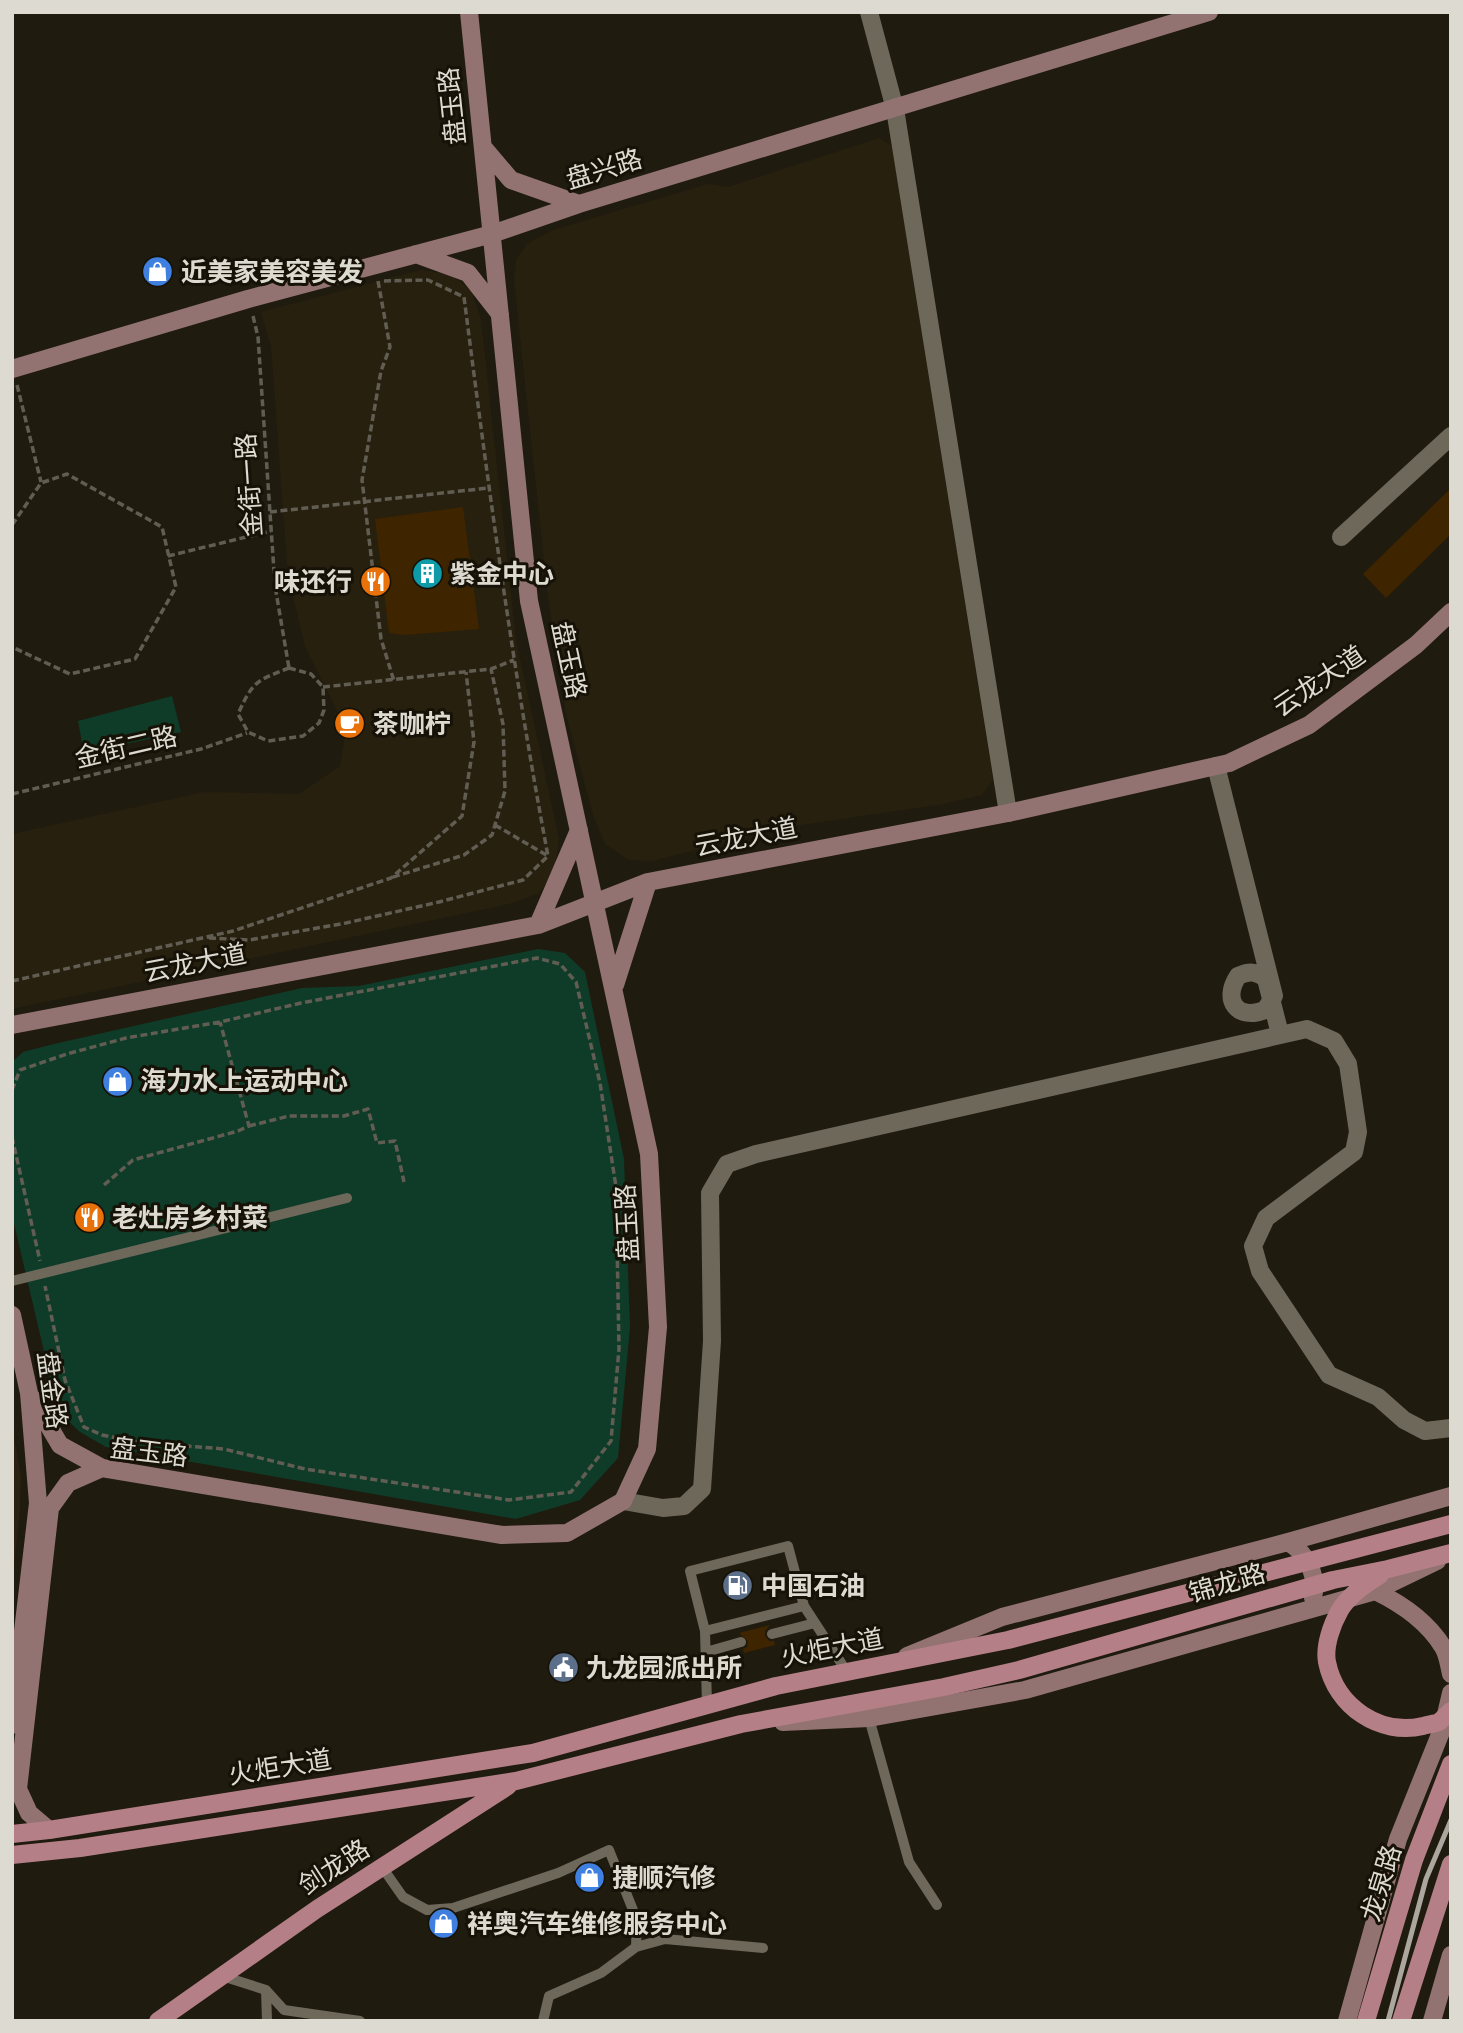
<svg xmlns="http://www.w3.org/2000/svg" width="1463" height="2033" font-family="Jost,'Noto Sans SC',sans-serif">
	<rect width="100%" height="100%" fill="#1f1b0f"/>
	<path fill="#27200e" d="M879,138l13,8 101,634 -11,15 -39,9 -155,23 -136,34 -23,-1 -24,-16 -11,-26 -28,-104 -18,-117 -34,-316 2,-21 11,-16 26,-14 155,-46 20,3z
		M421,270l29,4 21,16 10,29 35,321 43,199 -4,33 -17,22 -29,10 -497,105v-175l192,-42 95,2 41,-28 6,-37 -41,-83 -17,-70 -17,-230 -10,-34z"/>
	<path fill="#292111" d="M12,1423l9,54 -1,33 -8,76z"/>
	<path fill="#0f3c28" d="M172,696l9,36 -97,21 -6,-32z
		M538,949l27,4 20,19 39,187 6,168 -12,131 -38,42 -64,19 -410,-72 -26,-15 -19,-18 -10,-33 -39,-166v-153l11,-10 31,-8 248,-56 57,-2z"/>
	<path fill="#3f2400" d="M1451,488v46l-65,64 -23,-24z
		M463,507l16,122 -75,6 -15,-2 -14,-114z
		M770,1625l-5,6v5l4,5h5l1,4 -31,8 -1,-4 4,-2 1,-6 -9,-8z"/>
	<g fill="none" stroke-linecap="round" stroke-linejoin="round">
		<path stroke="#615d53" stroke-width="3.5" stroke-dasharray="7 3.5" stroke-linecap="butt" d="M378,281l12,66 -9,24 -19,109 19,159 13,42
			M384,281l44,-1 36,17c24,187 49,374 84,559
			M253,316l5,21 17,249 14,82
			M17,385l24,97
			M270,512l218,-24
			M12,525l29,-42 26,-9 95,53 14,60 -41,72 -65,15 -58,-27
			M168,556l103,-25
			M289,668l22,6 12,13 1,23 -5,13 -16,13 -35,5 -20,-9 -10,-18c15,-33 18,-33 51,-46z
			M323,687l168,-18 23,-9
			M12,794l189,-45 46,-16
			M495,825l53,31
			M393,877l71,-22 28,-20 13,-44 -2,-67 -12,-55
			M209,938l40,2 97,-17 93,-21 84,-22 25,-24
			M12,981l221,-50 158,-53 71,-62 12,-74 -8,-70
			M12,1090l8,-20 47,-16 59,-16 94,-16 81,-19 236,-45 23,6 16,18 24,101 16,104 3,162 -8,92 -40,51 -62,8 -204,-31 -81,-20 -88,-7 -34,-7 -18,-8 -19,-47 -20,-94
			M249,1126l40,-10h55l24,-7 9,34 18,-2 9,41
			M12,1137l28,124
			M104,1185l29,-25 105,-29 11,-5 -29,-104"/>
		<path stroke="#6e685b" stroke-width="10" d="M12,1281l335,-83
			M705,1631l99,-25
			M772,1634l43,-11
			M706,1652l35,-10
			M707,1705l-2,-74 -15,-60 98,-25 16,60 43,66
			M869,1718l40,144 28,43
			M382,1867l21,30 24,13 26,-2 105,-35 51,-23 28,70 -1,27
			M222,1976l44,14 1,31
			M266,1990l18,20 76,11
			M543,2021l6,-25 52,-23 35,-26 29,-8 98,9"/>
		<path stroke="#6e685b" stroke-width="18" d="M869,12l26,97 113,704
			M1341,537l110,-101
			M1216,766l58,230 -9,14c-28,11 -43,-10 -27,-34 11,-5 18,-5 28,3l14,55
			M623,1501l40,7 21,-2 18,-17 10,-148 -2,-148 17,-29 29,-10 551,-125 27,12 14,23 10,68 -4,20 -88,66 -13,28 7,25 69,104 49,22 26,23 21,11 26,-3"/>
		<path stroke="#927372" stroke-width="18" d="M483,147l28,33 68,24
			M416,254l52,19 32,41
			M12,369l236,-70 244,-65 87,-30 630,-192
			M538,925l41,-95
			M615,985l33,-103
			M12,1025l526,-100 110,-43 360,-69 221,-50 80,-38 107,-80 35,-33
			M12,1315l17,78 9,110 -26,222
			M33,1399l27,46 42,23
			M1288,1542c19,12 30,32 25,56
			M1375,1591l62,-30
			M907,1656l95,-39 286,-75 163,-46
			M783,1722l86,-4 156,-28 350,-99c27,13 52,30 68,56 5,8 6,19 8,27
			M49,1830l-20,-17 -11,-24 32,-281 18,-25 34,-15 400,67 65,-2 56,-32 24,-52 11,-122 -9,-173 -120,-553 -60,-589
			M1347,2021l51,-182 45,-112 8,-34
			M1432,2021l19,-66"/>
		<path stroke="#b57f88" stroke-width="18" d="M1380,1575c-15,9 -31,20 -40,35 -8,14 -16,36 -13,52 9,45 53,74 96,64 5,-2 12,-2 16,-4 4,-3 8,-8 12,-11
			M12,1834l37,-4 484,-77 243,-67 232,-46 443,-116
			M12,1855l68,-7 436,-67 225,-57 203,-37 75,-17 314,-90 55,-11 63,-16
			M158,2021l159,-112 191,-123
			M1366,2021l48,-161 37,-96
			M1401,2021l50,-157"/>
		<path stroke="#aba79e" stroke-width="5" d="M1388,2021l38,-142 25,-59"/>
	</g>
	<defs>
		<symbol id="shop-disc" viewBox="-11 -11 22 22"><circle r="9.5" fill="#3f7fe0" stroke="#161207"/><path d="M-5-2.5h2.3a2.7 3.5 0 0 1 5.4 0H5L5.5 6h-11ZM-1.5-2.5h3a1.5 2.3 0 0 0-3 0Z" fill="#fff"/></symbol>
		<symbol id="building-disc" viewBox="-11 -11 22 22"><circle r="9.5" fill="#0f9aa8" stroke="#161207"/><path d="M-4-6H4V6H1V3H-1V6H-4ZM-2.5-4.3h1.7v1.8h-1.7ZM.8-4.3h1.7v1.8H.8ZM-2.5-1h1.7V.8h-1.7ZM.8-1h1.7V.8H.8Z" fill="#fff"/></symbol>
		<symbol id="restaurant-disc" viewBox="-11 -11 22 22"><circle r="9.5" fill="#e8710a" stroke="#161207"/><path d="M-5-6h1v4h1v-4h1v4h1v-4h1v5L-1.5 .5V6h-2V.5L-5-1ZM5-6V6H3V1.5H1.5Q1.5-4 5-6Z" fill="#fff"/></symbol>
		<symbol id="cafe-disc" viewBox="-11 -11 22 22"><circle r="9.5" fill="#e8710a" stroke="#161207"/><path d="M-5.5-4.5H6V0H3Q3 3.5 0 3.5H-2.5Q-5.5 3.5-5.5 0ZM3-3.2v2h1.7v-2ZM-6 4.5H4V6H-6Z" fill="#fff"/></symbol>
		<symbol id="fuel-disc" viewBox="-11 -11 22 22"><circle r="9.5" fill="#5c6f8a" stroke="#161207"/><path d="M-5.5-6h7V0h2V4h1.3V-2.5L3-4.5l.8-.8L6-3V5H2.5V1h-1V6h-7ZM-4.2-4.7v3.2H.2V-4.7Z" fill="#fff"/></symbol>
		<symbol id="civic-disc" viewBox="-11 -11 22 22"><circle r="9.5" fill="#5c6f8a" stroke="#161207"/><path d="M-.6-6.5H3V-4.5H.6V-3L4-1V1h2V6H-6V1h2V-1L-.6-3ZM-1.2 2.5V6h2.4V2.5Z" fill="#fff"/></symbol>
	</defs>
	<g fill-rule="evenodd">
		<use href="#shop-disc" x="140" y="254" width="35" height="35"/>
		<use href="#building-disc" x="410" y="556" width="35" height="35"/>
		<use href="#restaurant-disc" x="358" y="564" width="35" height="35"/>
		<use href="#cafe-disc" x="332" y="706" width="35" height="35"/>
		<use href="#shop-disc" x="100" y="1064" width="35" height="35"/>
		<use href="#restaurant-disc" x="72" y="1200" width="35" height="35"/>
		<use href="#fuel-disc" x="720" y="1568" width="35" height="35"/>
		<use href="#civic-disc" x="546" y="1650" width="35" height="35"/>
		<use href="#shop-disc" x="572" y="1860" width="35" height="35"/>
		<use href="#shop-disc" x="426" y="1906" width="35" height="35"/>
	</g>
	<g text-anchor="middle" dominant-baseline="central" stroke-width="6" stroke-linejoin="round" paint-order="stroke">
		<g font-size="26" fill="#dddad2" stroke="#161207">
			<text transform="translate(452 106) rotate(-96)">盘玉路</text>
			<text transform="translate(604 169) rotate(-17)">盘兴路</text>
			<text transform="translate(249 485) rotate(-94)">金街一路</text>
			<text transform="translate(569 660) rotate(78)">盘玉路</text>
			<text transform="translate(1319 681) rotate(-34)">云龙大道</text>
			<text transform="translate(126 747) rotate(-13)">金街二路</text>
			<text transform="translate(746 837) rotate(-11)">云龙大道</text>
			<text transform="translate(195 963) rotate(-11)">云龙大道</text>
			<text transform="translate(627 1223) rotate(-93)">盘玉路</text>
			<text transform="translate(52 1390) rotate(82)">盘金路</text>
			<text transform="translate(149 1452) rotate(7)">盘玉路</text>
			<text transform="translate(1227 1583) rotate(-16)">锦龙路</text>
			<text transform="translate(832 1648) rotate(-11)">火炬大道</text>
			<text transform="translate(280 1767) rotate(-9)">火炬大道</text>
			<text transform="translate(334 1867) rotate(-33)">剑龙路</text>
			<text transform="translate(1381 1883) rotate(-73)">龙泉路</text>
		</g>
		<g font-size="26" font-weight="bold" fill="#dddad2" stroke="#161207" text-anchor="start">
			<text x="181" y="272">近美家美容美发</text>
			<text x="450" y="574">紫金中心</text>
			<text x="352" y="582" text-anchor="end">味还行</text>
			<text x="373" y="724">茶咖柠</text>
			<text x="140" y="1081">海力水上运动中心</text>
			<text x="112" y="1218">老灶房乡村菜</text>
			<text x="761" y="1586">中国石油</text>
			<text x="586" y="1668">九龙园派出所</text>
			<text x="612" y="1878">捷顺汽修</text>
			<text x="467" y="1924">祥奥汽车维修服务中心</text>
		</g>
	</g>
	<rect width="1463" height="2033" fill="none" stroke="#dddad2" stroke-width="28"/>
</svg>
